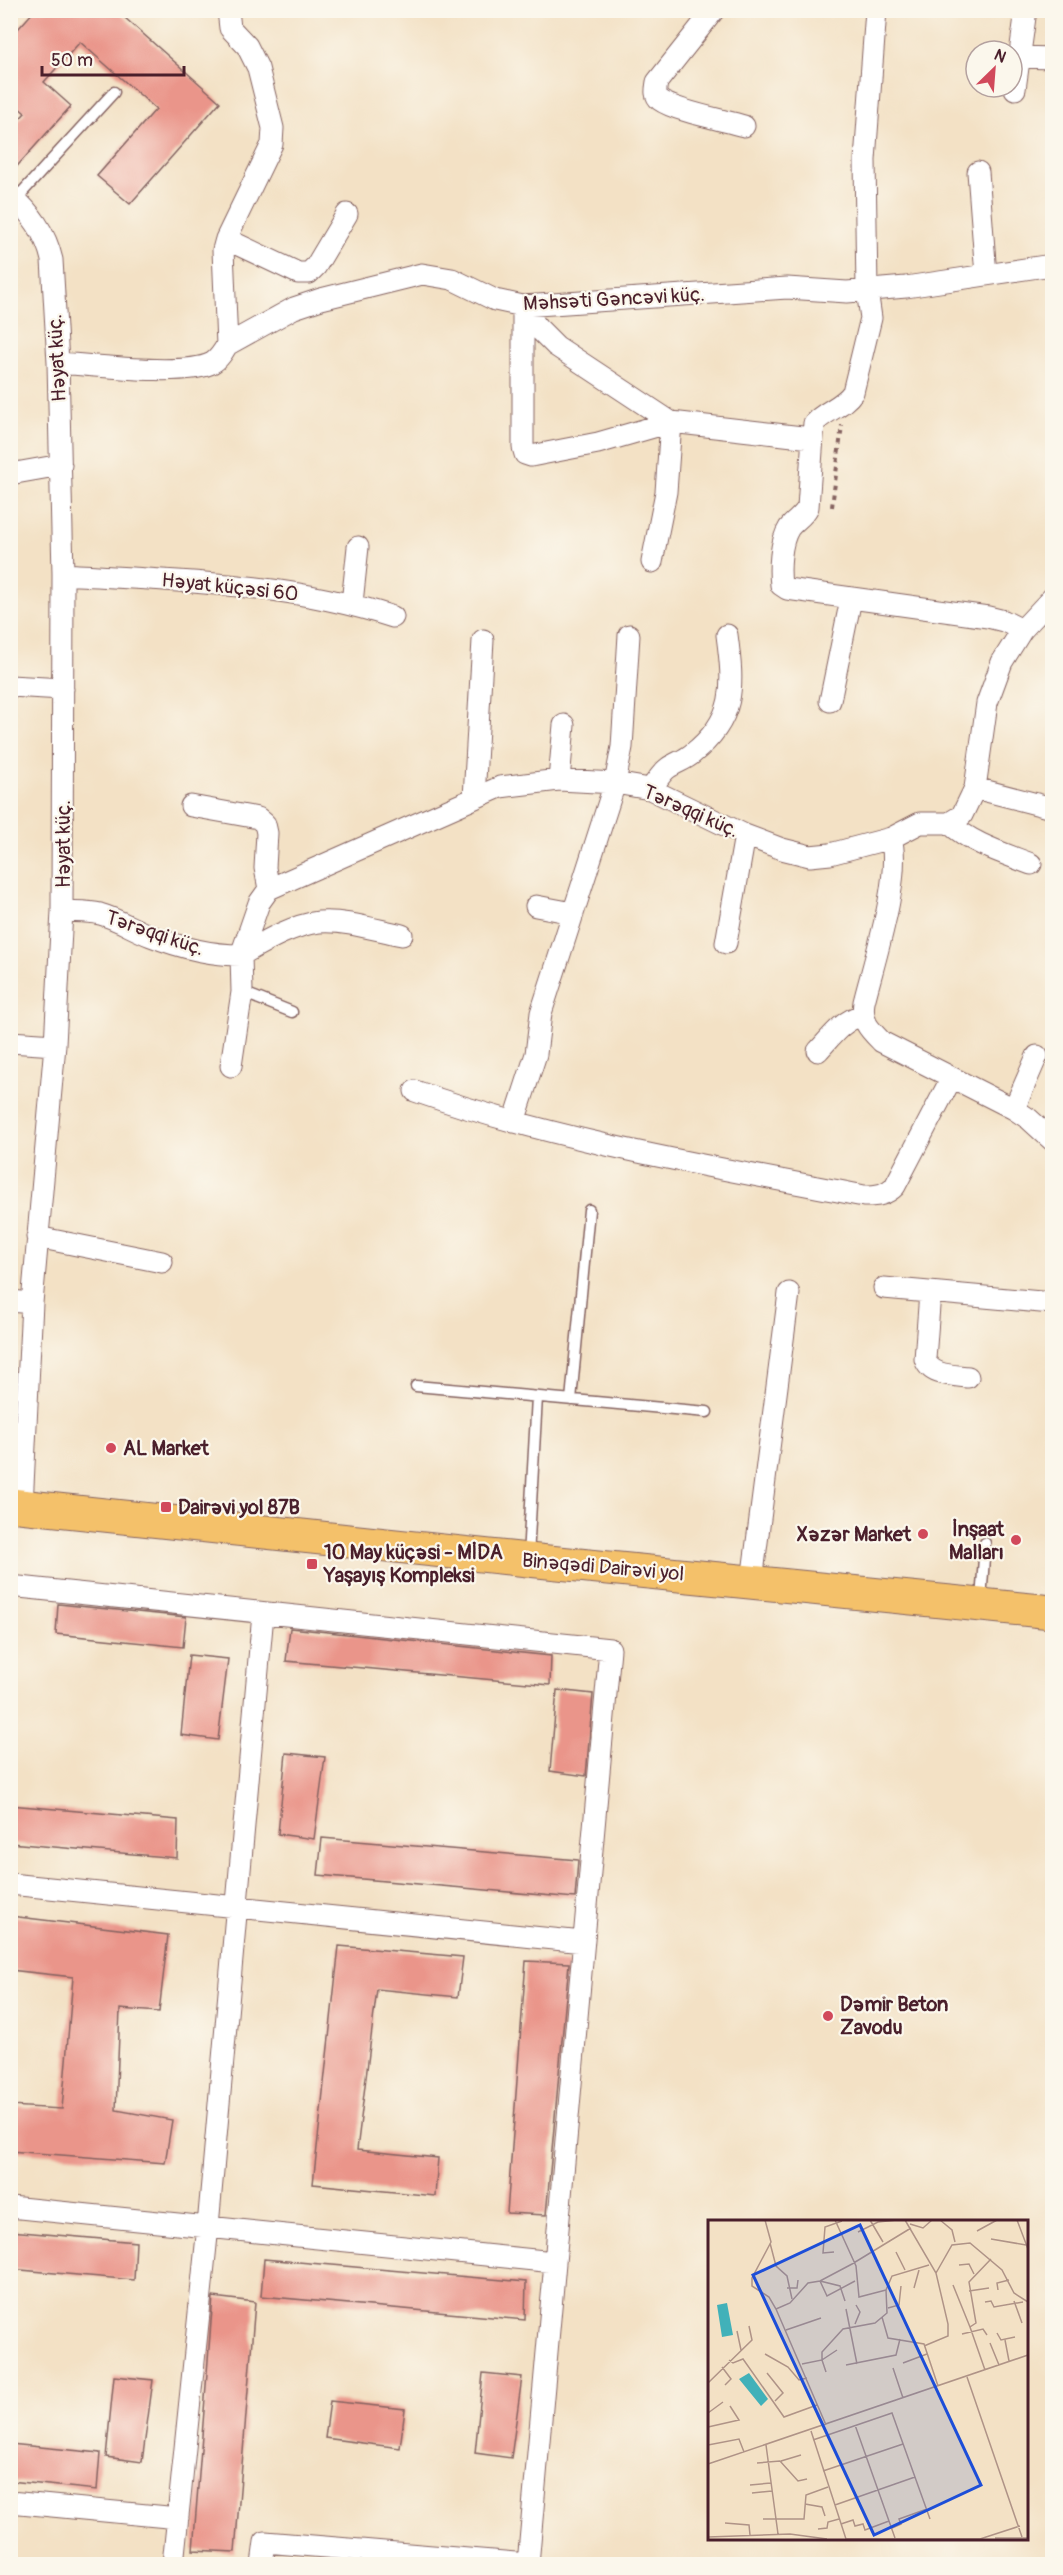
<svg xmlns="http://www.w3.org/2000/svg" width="1063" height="2575" font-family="Pangolin,sans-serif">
	<rect width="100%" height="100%" fill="#fbf7ec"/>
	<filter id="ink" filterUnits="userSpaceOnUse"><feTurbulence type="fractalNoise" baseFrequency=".0167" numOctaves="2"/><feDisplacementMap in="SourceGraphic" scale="12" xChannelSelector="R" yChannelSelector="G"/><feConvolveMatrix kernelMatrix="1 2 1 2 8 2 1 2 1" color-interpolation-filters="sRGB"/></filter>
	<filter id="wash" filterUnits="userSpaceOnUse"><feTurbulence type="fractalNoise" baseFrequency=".008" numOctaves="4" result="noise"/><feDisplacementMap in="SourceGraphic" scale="24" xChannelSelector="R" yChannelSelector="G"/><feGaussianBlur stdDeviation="1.35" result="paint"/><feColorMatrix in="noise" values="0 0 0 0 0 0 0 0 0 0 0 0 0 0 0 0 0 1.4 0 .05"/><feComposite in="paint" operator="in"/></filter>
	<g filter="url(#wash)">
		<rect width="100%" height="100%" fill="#f3e1c5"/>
		<g id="blocks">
			<path fill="#ea958a" d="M35,10h81l104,92 -90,102 -33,-28 59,-67 -76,-67 -36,40 27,24 -61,68v-45l15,-16 -15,-13v-62z
				M58,1604l128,13 -3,30 -127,-13z
				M290,1628l261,28 -1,29 -264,-24z
				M189,1655l39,4 -10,81 -37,-5z
				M557,1690l36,4 -7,82 -36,-5z
				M286,1753l39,4 -11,82 -36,-5z
				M10,1805l168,15 -1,38 -167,-15z
				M322,1838l256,22 -3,38 -257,-23z
				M10,1916l158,19 -9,77 -39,-3 -4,101 56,10 -7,43 -155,-12v-45l52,3 11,-132 -63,-7z
				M339,1946l124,11 -5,40 -81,-8 -20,161 81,8 -3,38 -122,-12z
				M526,1961l43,2 -23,252 -39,-2z
				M10,2231l126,11 -2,38 -124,-11z
				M264,2259l262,23 -1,38 -264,-24z
				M213,2297l42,5 -20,250 -42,-2z
				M483,2373l39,4 -11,81 -36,-5z
				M114,2376l39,4 -11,82 -36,-5z
				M330,2401l75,8 -5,39 -75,-10z
				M10,2444l90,9 -3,37 -87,-9z"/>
		</g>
	</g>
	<g filter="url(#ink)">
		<use href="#blocks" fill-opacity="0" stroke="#856361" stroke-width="1.5"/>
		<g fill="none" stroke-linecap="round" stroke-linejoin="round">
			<defs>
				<path id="lane" d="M16,199l98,-107
					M242,992l50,20
					M416,1386l291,26
					M571,1400l18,-190
					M528,1557l9,-160
					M981,1601l4,-58"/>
				<path id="street" d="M714,10l-57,72c-1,7 -3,13 3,18 15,11 64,20 84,26
					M876,10l-11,150 2,130 4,28 -18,74c-10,15 -27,18 -39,31l-6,84c-5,10 -13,13 -19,21 -9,14 -10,41 -8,57l6,4 201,28 16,4 18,9
					M1019,57l33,1
					M1015,89l11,-79
					M978,172l8,103
					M10,194c21,19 36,39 42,66l6,103 5,211 -1,337 -7,134 -23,258 -10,203
					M226,239l72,34h11l7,-7 31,-52
					M523,306v141l2,7 6,2 67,-13 73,-21 140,16
					M523,306l14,21 19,19 115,76 -5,70 -14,70
					M227,345l-4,-95 3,-11 46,-95 1,-16 -15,-60 -11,-22 -17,-18 -2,-18
					M58,363c34,2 127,14 154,0 7,-4 11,-11 15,-18l67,-37 27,-9 101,-25 30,5 43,21 28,6 264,-18 60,4 59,-5 146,-22
					M10,474l51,-9
					M63,574c111,7 224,8 330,43
					M352,603l6,-56
					M10,686l53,3
					M830,701l21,-102
					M559,780l5,-55
					M975,788l77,20
					M650,789c6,-6 11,-16 18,-21 7,-5 17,-8 24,-14 44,-35 42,-67 35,-119
					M474,798l9,-158
					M191,806l67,12 7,6 2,9 -2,35 4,21
					M949,823c23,21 54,30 82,41
					M891,838c11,38 -17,123 -27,164 -3,20 5,27 18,40l132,67 15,10 23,21
					M536,906l37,7
					M62,911c12,1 26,0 38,3 18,5 33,15 51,22 28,11 60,19 90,19l18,-52 10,-14 231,-102 59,-7 56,3 35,6 95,46 37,14 28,7 20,-2 61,-16 29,-15h29l13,-8 13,-27 12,-85 15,-41 20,-32 30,-32
					M726,943l19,-108
					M10,1042l45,3
					M818,1051c14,-15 24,-30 44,-36
					M231,1066l11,-74 -1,-37c23,-13 51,-30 78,-33 27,-2 57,8 83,13
					M415,1091c145,51 299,76 449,105 13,0 22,-1 31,-10l56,-107
					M1014,1109l23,-53
					M514,1122l22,-68 5,-41 74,-230 7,-36 7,-112
					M37,1237l125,25
					M884,1288l168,15
					M930,1293l-5,66c5,17 28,16 43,18
					M10,1301l22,2
					M752,1581l37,-288
					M10,1586l600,63 -82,915
					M10,1884l573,58
					M10,2207l544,55
					M10,2502l168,16
					M173,2564l35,-338 55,-612
					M262,2564l3,-22 263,22"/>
				<path id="primary" d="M10,1505l518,55 524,52"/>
			</defs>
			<use href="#lane" stroke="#856361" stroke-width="13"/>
			<use href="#street" stroke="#856361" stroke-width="23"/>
			<use href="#primary" stroke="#856361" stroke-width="35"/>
			<path stroke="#856361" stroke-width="4" stroke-dasharray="4.5 4.5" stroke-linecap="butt" d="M832,507l10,-82"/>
			<use href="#lane" stroke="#fff" stroke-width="10"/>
			<use href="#street" stroke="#fff" stroke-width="21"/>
			<use href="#primary" stroke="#f4c16a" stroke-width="33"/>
		</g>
	</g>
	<g fill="#d1495b" stroke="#fbf7ec" stroke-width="2">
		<circle cx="111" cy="1448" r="6"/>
		<rect x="160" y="1501" width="12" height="12" rx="3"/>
		<circle cx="923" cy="1534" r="6"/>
		<circle cx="1016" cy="1540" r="6"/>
		<rect x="306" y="1558" width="12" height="12" rx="3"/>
		<circle cx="828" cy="2016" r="6"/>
	</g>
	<g text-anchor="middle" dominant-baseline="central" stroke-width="4.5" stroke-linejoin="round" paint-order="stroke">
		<g font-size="20" fill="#4a1f2b" stroke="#fbf7ec">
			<text transform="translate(614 299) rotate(-3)">Məhsəti Gəncəvi küç.</text>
			<text transform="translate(57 358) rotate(-93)">Həyat küç.</text>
			<text transform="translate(230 587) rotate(6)">Həyat küçəsi 60</text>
			<text transform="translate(691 811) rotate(24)">Tərəqqi küç.</text>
			<text transform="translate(63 844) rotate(-90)">Həyat küç.</text>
			<text transform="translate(155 933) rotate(19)">Tərəqqi küç.</text>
			<text transform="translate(603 1567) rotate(5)">Binəqədi Dairəvi yol</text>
		</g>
		<g font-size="20" font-weight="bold" fill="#4a1f2b" stroke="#fbf7ec" text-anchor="start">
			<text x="123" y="1448">AL Market</text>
			<text x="178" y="1507">Dairəvi yol 87B</text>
			<text x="1004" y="1529" text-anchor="end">İnşaat<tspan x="1004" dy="23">Malları</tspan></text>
			<text x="911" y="1534" text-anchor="end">Xəzər Market</text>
			<text x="324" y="1552">10 May küçəsi - MİDA<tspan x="324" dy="23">Yaşayış Kompleksi</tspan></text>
			<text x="840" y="2004">Dəmir Beton<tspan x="840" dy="23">Zavodu</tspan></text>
		</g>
	</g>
	<g transform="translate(708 2220)">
		<rect width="320" height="320" fill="#f3e1c5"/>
		<path d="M19,83l6,32 -11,2 -5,-32zM41,153l19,26 -7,7 -22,-27z" fill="#41b1b9"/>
		<path fill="none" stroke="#af9387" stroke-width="1.5" d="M57,0l6,22 -19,36v8l17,11 7,12 50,116M127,0l21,46 3,31 27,-7M162,0l13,22M197,0l31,53 12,51v12l-24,10M232,0l12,10 3,12M309,0l11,29M202,4l13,4 9,-8M269,11l20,-11M150,12l20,-10 19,-2M283,19l35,6M62,23l6,23 11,10 5,23M126,32l-11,1 2,-26 17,-6M188,32l9,18M251,45l10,-1 5,10M228,53l16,-28 18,-2 32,27 12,23 14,9M112,61l7,15 28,-15M112,61l20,5 5,15M245,65l17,42M79,68h10l1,-8M206,68l5,-18M290,70l-1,-7 12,-3M261,71l20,-3M306,81l8,22M277,82l6,-1 3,6 29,-5M180,88l11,-3 2,-19M68,89l14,-6 18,-20 12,-2 32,-17 59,-36M138,89l11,55M174,97l6,21 36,6 14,42M147,104l5,-12 -4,-7M78,110l35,-12M29,111l4,19M289,113l4,7 14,-3M254,114l21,-5 4,6M297,120l4,21M282,123l9,22M57,134l23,13 11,13 8,-2M21,140l4,3 10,-4 41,58 33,-12M195,143l24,-9M94,144l20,-4v-8l21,-23 32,-6 12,-10 -1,-23 6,-14 37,-11M138,145l50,-10 4,-16M14,147l9,12 -6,6M185,148l10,30M277,150l-15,-43 6,-4 -7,-41 22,-23M118,152l-4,-12 15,-10M59,153l16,20 -8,8M259,157l55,160M0,163l44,-43 -3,-14M0,193l15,-11M147,205l40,113M0,207l31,-7 -9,-14M103,211l35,108M105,220l79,-27 38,106M0,225l31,-6 5,13M58,225l12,89M73,241l20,-6M49,243l23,-2 18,20 9,-2M0,244l320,-109M115,251l80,-27M42,265l21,-2M44,273l20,-2M97,284l17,3 3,9M127,285l80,-28M55,299h41l2,-24 22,-8M17,303l24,2 1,10M133,304l12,-4 2,6 8,-2 2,6 24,-9M184,308l9,-4 -2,-5 28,-10M110,309l9,-1 1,-6 11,-3M0,317l82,-3 37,5M287,318h33M138,319h134l40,-13"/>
		<path fill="#1d4ed8" fill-opacity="0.15" stroke="#1d4ed8" stroke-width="3" d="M152,5l121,260 -107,50 -121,-260z"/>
		<rect width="320" height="320" fill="none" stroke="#4a1f2b" stroke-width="3"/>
	</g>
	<rect width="1063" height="2575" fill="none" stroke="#fbf7ec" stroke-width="36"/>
	<g transform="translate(994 69) rotate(25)"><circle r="28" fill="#fbf7ec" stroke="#b4a19f" stroke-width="1.5"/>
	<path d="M0-4.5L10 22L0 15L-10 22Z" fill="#d1495b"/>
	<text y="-9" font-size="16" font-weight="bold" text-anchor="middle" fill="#4a1f2b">N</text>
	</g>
	<path d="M42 66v9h142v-9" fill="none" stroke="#4a1f2b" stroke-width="3"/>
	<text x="51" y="66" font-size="18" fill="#4a1f2b" stroke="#fbf7ec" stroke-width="4.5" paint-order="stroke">50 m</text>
</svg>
